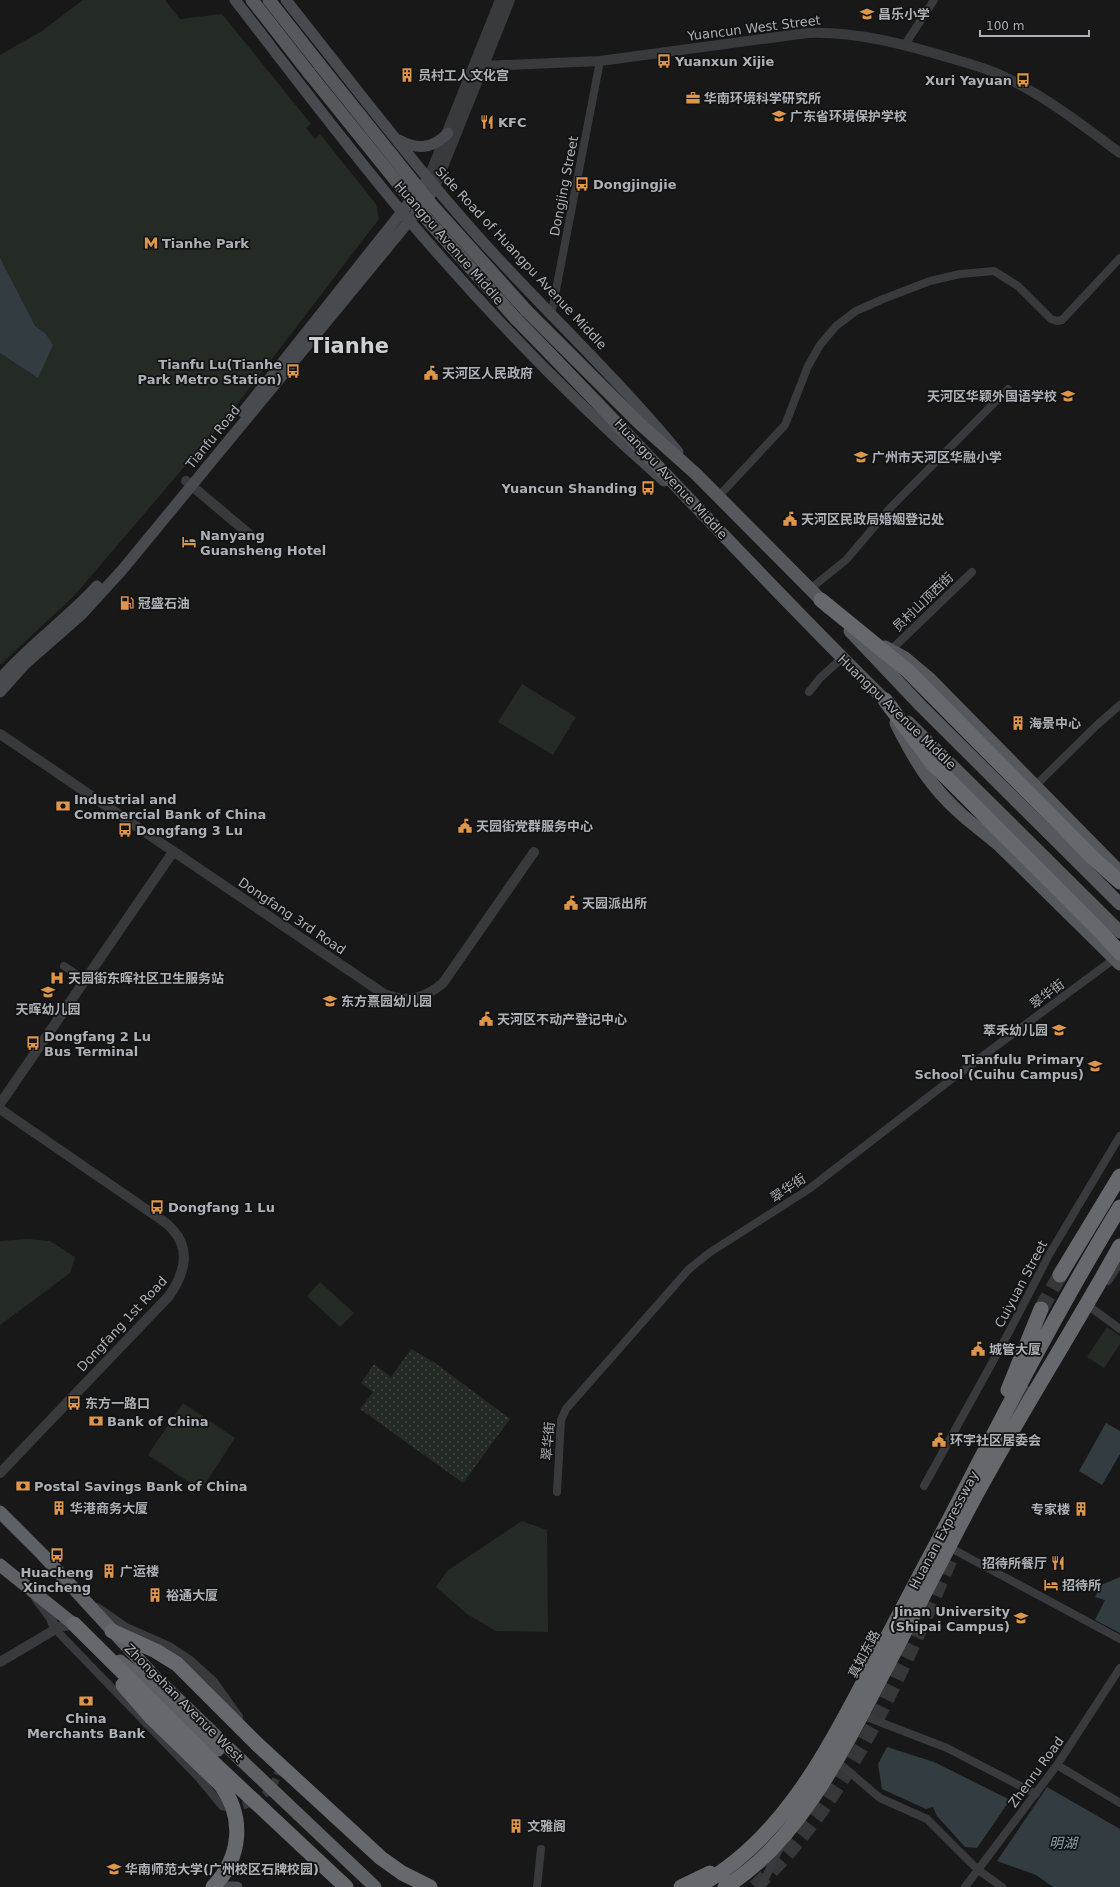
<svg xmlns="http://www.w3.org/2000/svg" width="1120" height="1887" font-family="'DejaVu Sans','Noto Sans SC',sans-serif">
	<defs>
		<pattern id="grass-dots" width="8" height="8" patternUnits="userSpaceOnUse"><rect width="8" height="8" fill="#242b24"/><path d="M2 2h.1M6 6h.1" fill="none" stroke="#414742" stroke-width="1.8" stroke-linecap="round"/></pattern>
	</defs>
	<rect width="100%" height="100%" fill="#181819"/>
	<path fill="url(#grass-dots)" d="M411,1349l24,14 75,56 -47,64 -103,-74 13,-17 -12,-9 13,-19 17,13z"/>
	<path fill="#242b24" d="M83,0h82l15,19 42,-5 89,110 -5,4 9,11 5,-5 56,70 3,15 -147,192 -158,185 -74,69v-610l42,-24z
		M522,684l54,33 -23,38 -55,-33z
		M27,1239l23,2 25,16 -5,16 -70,52v-84z
		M320,1282l34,31 -14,14 -33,-31z
		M1107,1327l13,9v8l-16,24 -17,-11z
		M183,1403l52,35 -34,52 -53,-35z
		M522,1521l25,9 1,102 -52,-1 -29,-17 -31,-27 11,-16z"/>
	<path fill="#323c41" d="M0,258l35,68 11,8 7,11 -15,33 -38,-25z
		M1106,1423l14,8v23l-18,31 -23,-14z
		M1120,1577v56l-25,-13 10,-20 -10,-3 6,-12z
		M887,1747l47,15 76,38 -33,48 -12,-1 -28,-31 -4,-9 -7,2 -44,-20 -4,-25z
		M1047,1787l73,42v58h-67l-17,-12 -39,-14z"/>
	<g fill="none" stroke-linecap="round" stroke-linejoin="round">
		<path stroke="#353739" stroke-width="8" stroke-dasharray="8 4" stroke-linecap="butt" d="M231,1807c25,-1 47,-17 49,-44"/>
		<path stroke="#353739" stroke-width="15" stroke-dasharray="15 8" stroke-linecap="butt" d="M1041,1309l19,-34
			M755,1887c14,-14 29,-28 41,-44 69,-82 117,-197 159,-295"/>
		<path stroke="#393a3e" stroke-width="8" d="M904,46l30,-46
			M551,316l49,-255
			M718,497l67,-72 23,-59 12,-21 16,-19 20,-15 27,-12 47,-18 30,-7 34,-3 24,15 33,33 6,2 5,-1 58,-62
			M810,589l36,-29 45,-53 117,-118
			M891,650l81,-78
			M809,692l11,-14 22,-20
			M1035,786l62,-61 23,-20
			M64,966l21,14
			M1108,1281l12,-18
			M1090,1307l30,22
			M1007,1423l20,-33
			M924,1486l84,-152 42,-81 70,-117
			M557,1492l4,-72 5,-11 123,-140 20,-16 100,-64 140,-108 165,-122
			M947,1546l173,93
			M55,1629l144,149 23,28 4,1
			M859,1714l88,34 89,46
			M834,1759l46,39 47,21 50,50 25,18
			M1057,1765l63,38
			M537,1887l4,-38
			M761,1887l20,-42
			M965,1887l92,-122 63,-97"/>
		<path stroke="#393a3e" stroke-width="10" d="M483,66l117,-5 207,-28c48,-2 97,11 143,25 20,6 41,11 59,21 40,20 76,48 111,74
			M428,179l72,-179
			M435,187l75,-187
			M186,481l63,53
			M0,734l384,260c24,9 40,5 59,-11l91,-131
			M0,1104l173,-252
			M0,1109l156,107c6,4 13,9 17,14 19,21 10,46 -4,66l-169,177
			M36,1598l15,20 4,11
			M97,1608l29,20 43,19 21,14 23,21 25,35
			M0,1662l59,-35 15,-3"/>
		<path stroke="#474a4e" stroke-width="11" d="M235,0c55,71 109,143 167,212 80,95 168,186 262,269
			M286,0c64,81 127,164 196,241 65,72 135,137 196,211
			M399,140c18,10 34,9 49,-7
			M243,412l185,-233
			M0,679c29,-34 67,-60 97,-93
			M0,692l25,-28 57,-50 41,-45 306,-372 6,-10
			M216,1887h21"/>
		<path stroke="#55585c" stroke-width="13" d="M252,0l57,73
			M269,0l51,65
			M526,310l113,113 57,51 133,134
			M516,319c126,128 247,262 376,388
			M850,631l71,75 199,198
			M885,647l20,11 25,21 190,193
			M908,722l212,210
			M896,723c18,36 33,62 64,90 13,12 27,21 40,33l120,118"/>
		<path stroke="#5d6065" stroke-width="13" d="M0,1512l42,42 113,123 86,83
			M0,1565l81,65
			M120,1661l29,24 69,65"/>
		<path stroke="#65696e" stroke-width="15" d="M821,600l87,71 185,187 27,24
			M885,700l48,64 167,167 20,22
			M1060,1275l60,-99
			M74,1624l129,128
			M112,1631l44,20 21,13 80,80
			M123,1685l28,32
			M681,1887l29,-14"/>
		<path stroke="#55585c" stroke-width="13" d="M320,65l111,139 95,106
			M309,73l116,144 91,102"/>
		<path stroke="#5d6065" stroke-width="13" d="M241,1760l134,127"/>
		<path stroke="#65696e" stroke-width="15" d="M1008,1390l33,-81
			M151,1717l70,68c24,33 20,73 -8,102
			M257,1744l124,114 21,15 28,14
			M203,1753l143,134
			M697,1887c86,-47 130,-136 174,-219 25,-48 51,-96 76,-144 55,-106 110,-214 173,-317
			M725,1887c76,-45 124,-149 164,-225 29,-56 58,-113 88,-169 45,-83 97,-164 143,-247"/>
	</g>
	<defs>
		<symbol id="school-bare" viewBox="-9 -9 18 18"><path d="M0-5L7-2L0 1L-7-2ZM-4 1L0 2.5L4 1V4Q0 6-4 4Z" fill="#de964b" stroke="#131314" stroke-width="2.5" paint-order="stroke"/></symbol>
		<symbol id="bus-bare" viewBox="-9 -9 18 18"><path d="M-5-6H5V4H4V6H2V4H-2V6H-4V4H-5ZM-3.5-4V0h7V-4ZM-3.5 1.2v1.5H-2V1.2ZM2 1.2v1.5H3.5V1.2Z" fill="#de964b" stroke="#131314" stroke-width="2.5" paint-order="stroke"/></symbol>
		<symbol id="building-bare" viewBox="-9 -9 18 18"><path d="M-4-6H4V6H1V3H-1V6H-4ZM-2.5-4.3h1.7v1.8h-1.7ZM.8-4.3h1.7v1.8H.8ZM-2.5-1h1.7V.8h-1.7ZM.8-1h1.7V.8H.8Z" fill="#de964b" stroke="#131314" stroke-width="2.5" paint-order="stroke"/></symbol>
		<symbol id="office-bare" viewBox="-9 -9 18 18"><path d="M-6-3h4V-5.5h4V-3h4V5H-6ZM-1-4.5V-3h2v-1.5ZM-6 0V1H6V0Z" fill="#de964b" stroke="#131314" stroke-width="2.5" paint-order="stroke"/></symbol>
		<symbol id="restaurant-bare" viewBox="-9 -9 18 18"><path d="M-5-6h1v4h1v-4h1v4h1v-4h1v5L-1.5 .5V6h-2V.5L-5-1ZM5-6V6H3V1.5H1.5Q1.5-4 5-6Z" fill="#de964b" stroke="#131314" stroke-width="2.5" paint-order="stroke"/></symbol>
		<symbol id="metro-bare" viewBox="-9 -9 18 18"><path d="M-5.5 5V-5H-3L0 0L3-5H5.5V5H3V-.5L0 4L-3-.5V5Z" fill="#de964b" stroke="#131314" stroke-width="2.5" paint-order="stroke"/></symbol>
		<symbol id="civic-bare" viewBox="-9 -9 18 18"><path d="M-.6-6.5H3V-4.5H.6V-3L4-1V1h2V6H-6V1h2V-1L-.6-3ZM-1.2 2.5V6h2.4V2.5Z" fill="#de964b" stroke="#131314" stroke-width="2.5" paint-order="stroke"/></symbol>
		<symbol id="hotel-bare" viewBox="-9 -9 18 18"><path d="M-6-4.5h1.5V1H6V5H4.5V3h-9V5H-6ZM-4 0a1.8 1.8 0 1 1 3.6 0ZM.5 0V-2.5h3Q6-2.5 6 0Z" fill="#de964b" stroke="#131314" stroke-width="2.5" paint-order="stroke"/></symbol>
		<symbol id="fuel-bare" viewBox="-9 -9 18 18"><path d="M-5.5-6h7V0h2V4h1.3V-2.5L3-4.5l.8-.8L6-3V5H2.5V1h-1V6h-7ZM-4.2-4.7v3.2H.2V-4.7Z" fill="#de964b" stroke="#131314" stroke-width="2.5" paint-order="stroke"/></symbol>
		<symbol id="bank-bare" viewBox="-9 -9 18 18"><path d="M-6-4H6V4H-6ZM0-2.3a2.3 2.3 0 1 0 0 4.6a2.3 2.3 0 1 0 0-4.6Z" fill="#de964b" stroke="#131314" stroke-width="2.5" paint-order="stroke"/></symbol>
		<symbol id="hospital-bare" viewBox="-9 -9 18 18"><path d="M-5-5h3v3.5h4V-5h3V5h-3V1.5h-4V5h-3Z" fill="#de964b" stroke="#131314" stroke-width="2.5" paint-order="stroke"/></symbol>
		<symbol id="university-bare" viewBox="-9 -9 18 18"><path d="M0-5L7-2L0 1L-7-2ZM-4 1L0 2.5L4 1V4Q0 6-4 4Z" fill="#de964b" stroke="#131314" stroke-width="2.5" paint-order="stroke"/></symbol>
	</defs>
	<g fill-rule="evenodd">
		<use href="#school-bare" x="857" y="4" width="20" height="20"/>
		<use href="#bus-bare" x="654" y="51" width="20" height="20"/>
		<use href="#building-bare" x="397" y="65" width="20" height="20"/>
		<use href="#bus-bare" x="1013" y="70" width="20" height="20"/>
		<use href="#office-bare" x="683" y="88" width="20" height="20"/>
		<use href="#school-bare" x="769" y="106" width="20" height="20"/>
		<use href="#restaurant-bare" x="477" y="112" width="20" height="20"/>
		<use href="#bus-bare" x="572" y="174" width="20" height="20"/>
		<use href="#metro-bare" x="141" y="233" width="20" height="20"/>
		<use href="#bus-bare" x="283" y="361" width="20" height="20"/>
		<use href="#civic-bare" x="421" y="363" width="20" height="20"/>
		<use href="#school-bare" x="1058" y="386" width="20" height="20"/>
		<use href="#school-bare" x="851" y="447" width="20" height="20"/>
		<use href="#bus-bare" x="638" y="478" width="20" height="20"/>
		<use href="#civic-bare" x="780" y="509" width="20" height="20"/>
		<use href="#hotel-bare" x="179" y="532" width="20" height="20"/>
		<use href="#fuel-bare" x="117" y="593" width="20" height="20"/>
		<use href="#building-bare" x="1008" y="713" width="20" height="20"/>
		<use href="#bank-bare" x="53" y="796" width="20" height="20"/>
		<use href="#civic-bare" x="455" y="816" width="20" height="20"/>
		<use href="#bus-bare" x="115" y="820" width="20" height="20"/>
		<use href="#civic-bare" x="561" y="893" width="20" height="20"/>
		<use href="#hospital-bare" x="47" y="968" width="20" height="20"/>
		<use href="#school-bare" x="38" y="982" width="20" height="20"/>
		<use href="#school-bare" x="320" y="991" width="20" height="20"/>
		<use href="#civic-bare" x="476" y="1009" width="20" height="20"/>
		<use href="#school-bare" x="1049" y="1020" width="20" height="20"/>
		<use href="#bus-bare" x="23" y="1033" width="20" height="20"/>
		<use href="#school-bare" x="1085" y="1056" width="20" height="20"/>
		<use href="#bus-bare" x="147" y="1197" width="20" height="20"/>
		<use href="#civic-bare" x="968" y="1339" width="20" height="20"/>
		<use href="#bus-bare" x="64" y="1393" width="20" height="20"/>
		<use href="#bank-bare" x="86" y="1411" width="20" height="20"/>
		<use href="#civic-bare" x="929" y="1430" width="20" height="20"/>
		<use href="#bank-bare" x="13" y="1476" width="20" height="20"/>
		<use href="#building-bare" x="49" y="1498" width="20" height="20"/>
		<use href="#building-bare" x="1071" y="1499" width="20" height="20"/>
		<use href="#bus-bare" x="47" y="1545" width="20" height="20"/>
		<use href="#restaurant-bare" x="1048" y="1553" width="20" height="20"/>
		<use href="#building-bare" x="99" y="1561" width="20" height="20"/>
		<use href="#hotel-bare" x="1041" y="1575" width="20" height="20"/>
		<use href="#building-bare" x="145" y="1585" width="20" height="20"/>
		<use href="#university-bare" x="1011" y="1608" width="20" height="20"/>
		<use href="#bank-bare" x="76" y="1691" width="20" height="20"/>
		<use href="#building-bare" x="506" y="1816" width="20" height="20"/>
		<use href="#university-bare" x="104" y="1859" width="20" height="20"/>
	</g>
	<g text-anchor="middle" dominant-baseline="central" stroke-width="3.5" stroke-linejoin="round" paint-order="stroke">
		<g font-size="13" font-weight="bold" fill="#abb1b7" stroke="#131314" text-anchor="start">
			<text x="878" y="14">昌乐小学</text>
			<text x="675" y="61">Yuanxun Xijie</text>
			<text x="418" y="75">员村工人文化宫</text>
			<text x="1012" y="80" text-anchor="end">Xuri Yayuan</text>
			<text x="704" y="98">华南环境科学研究所</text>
			<text x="790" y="116">广东省环境保护学校</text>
			<text x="498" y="122">KFC</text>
			<text x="593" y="184">Dongjingjie</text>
			<text x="162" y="243">Tianhe Park</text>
			<text x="282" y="364" text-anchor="end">Tianfu Lu(Tianhe<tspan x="282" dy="15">Park Metro Station)</tspan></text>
			<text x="442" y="373">天河区人民政府</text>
			<text x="1057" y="396" text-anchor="end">天河区华颖外国语学校</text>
			<text x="872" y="457">广州市天河区华融小学</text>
			<text x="637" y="488" text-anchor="end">Yuancun Shanding</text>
			<text x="801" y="519">天河区民政局婚姻登记处</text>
			<text x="200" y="535">Nanyang<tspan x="200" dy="15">Guansheng Hotel</tspan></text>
			<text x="138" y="603">冠盛石油</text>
			<text x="1029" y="723">海景中心</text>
			<text x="74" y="799">Industrial and<tspan x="74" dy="15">Commercial Bank of China</tspan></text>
			<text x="476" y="826">天园街党群服务中心</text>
			<text x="136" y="830">Dongfang 3 Lu</text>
			<text x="582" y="903">天园派出所</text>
			<text x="68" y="978">天园街东晖社区卫生服务站</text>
			<text x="341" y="1001">东方熹园幼儿园</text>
			<text x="48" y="1009" text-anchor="middle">天晖幼儿园</text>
			<text x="497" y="1019">天河区不动产登记中心</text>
			<text x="1048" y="1030" text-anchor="end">萃禾幼儿园</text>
			<text x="44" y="1036">Dongfang 2 Lu<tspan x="44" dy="15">Bus Terminal</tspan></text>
			<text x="1084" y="1059" text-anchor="end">Tianfulu Primary<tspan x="1084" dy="15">School (Cuihu Campus)</tspan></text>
			<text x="168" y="1207">Dongfang 1 Lu</text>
			<text x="989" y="1349">城管大厦</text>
			<text x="85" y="1403">东方一路口</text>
			<text x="107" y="1421">Bank of China</text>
			<text x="950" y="1440">环宇社区居委会</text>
			<text x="34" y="1486">Postal Savings Bank of China</text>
			<text x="70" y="1508">华港商务大厦</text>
			<text x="1070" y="1509" text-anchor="end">专家楼</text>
			<text x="1047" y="1563" text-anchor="end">招待所餐厅</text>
			<text x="120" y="1571">广运楼</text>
			<text x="57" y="1572" text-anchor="middle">Huacheng<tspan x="57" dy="15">Xincheng</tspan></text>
			<text x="1062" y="1585">招待所</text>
			<text x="166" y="1595">裕通大厦</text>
			<text x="1010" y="1611" text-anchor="end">Jinan University<tspan x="1010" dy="15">(Shipai Campus)</tspan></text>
			<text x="86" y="1718" text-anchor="middle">China<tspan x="86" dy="15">Merchants Bank</tspan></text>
			<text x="527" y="1826">文雅阁</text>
			<text x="125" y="1869">华南师范大学(广州校区石牌校园)</text>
		</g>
		<g font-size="13" fill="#abb1b7" stroke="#131314">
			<text transform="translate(754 28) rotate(-7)">Yuancun West Street</text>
			<text transform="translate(564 186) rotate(-79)">Dongjing Street</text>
			<text transform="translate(449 243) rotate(49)">Huangpu Avenue Middle</text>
			<text transform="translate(521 258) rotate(47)">Side Road of Huangpu Avenue Middle</text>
			<text transform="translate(213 437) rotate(-51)">Tianfu Road</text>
			<text transform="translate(671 479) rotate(47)">Huangpu Avenue Middle</text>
			<text transform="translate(923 602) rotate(-44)">员村山顶西街</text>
			<text transform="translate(897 712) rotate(44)">Huangpu Avenue Middle</text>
			<text transform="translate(292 916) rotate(34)">Dongfang 3rd Road</text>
			<text transform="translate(1047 994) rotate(-37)">翠华街</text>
			<text transform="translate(788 1188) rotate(-34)">翠华街</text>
			<text transform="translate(1021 1284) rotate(-62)">Cuiyuan Street</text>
			<text transform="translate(122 1324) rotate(-47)">Dongfang 1st Road</text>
			<text transform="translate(548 1441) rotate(-85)">翠华街</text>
			<text transform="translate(944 1530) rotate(-62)">Huanan Expressway</text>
			<text transform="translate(864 1654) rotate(-62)">真如东路</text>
			<text transform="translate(184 1703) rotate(45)">Zhongshan Avenue West</text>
			<text transform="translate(1036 1772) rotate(-54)">Zhenru Road</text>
		</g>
		<g font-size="14" font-style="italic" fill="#86a2ae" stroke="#131314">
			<text x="1063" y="1843">明湖</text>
		</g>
		<g font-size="21" font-weight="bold" fill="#cccfd4" stroke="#131314">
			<text x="349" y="346">Tianhe</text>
		</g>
	</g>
	<path d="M980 30v6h109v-6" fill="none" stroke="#abb1b7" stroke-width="2"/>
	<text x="986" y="30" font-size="12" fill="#abb1b7" stroke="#131314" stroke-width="3" paint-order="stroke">100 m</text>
</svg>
